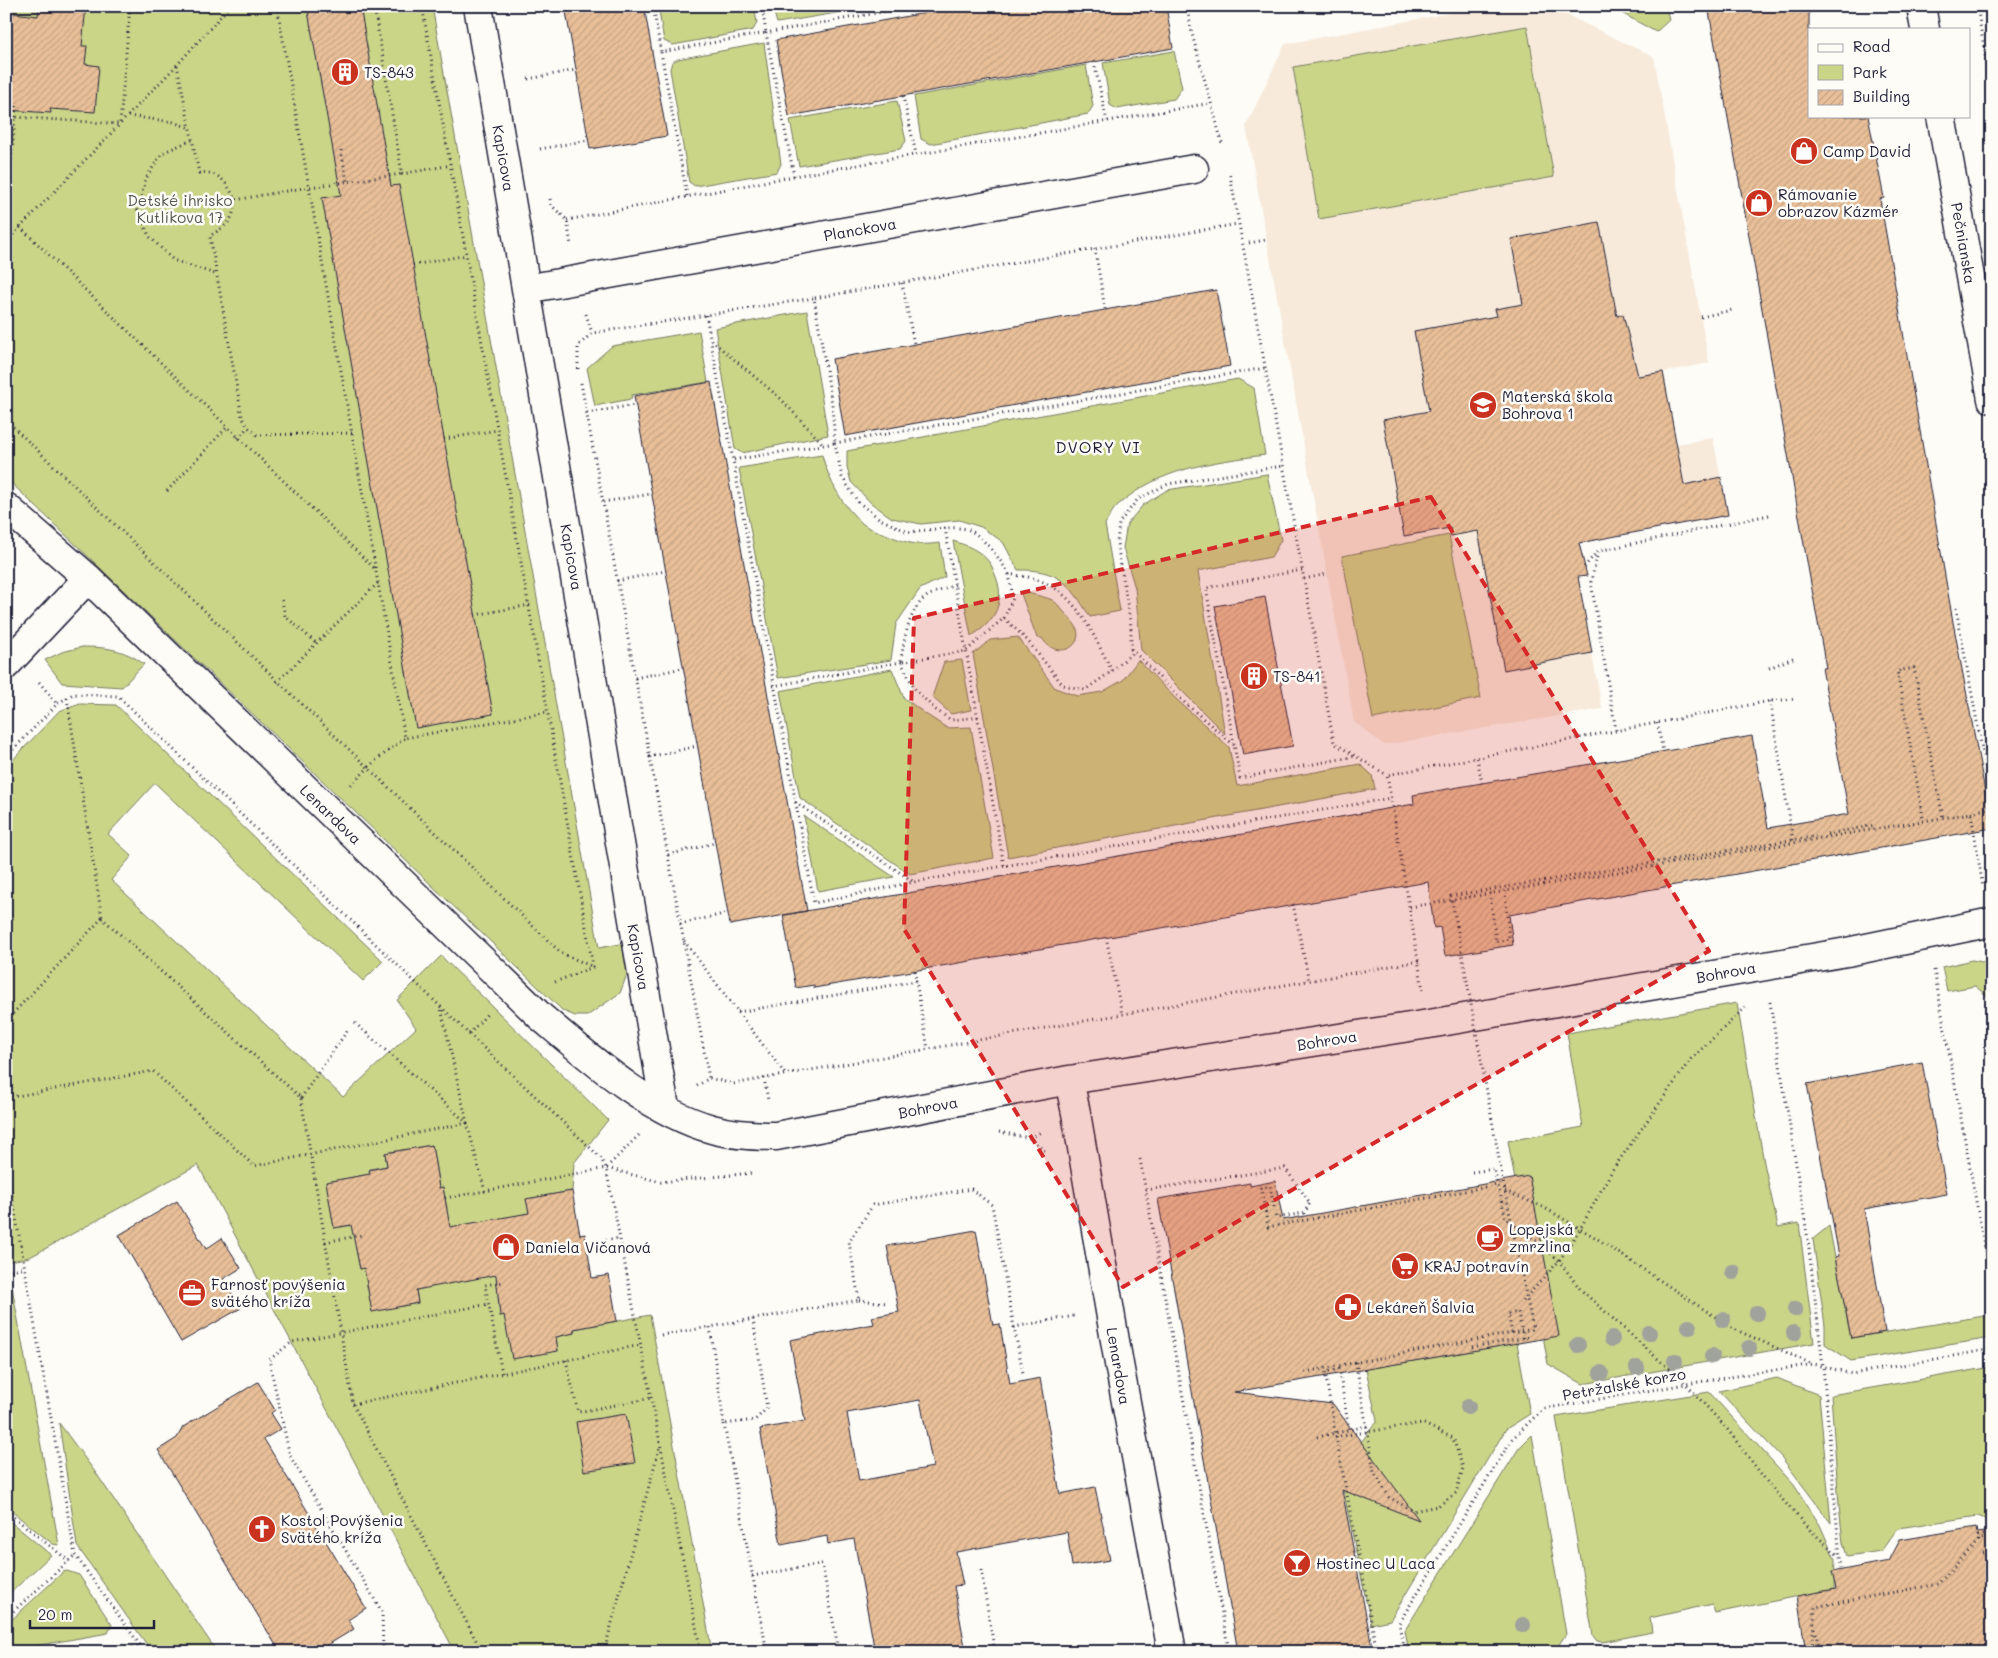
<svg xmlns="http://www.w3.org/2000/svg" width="1998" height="1658" font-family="Mali,sans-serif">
	<defs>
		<pattern id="building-hatch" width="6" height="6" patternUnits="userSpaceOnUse" patternTransform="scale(1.25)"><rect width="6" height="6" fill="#e8bf98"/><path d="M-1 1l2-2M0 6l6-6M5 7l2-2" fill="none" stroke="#c7a484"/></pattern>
	</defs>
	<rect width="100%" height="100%" fill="#fdfcf7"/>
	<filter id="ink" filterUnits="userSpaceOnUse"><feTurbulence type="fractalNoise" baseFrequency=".02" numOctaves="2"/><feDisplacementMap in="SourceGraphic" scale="10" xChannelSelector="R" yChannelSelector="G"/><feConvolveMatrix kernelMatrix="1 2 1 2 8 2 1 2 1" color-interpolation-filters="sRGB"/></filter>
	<g filter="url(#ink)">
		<path fill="#f7eada" d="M1487,6h61l106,51 55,306 -45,9 13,72 36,-6 15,77 -154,29 2,16 7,-2 4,18 -9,2 24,131 -218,36 -30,-23 -108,-596 39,-82z"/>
		<path fill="#cad588" stroke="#767c62" d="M6,6h426l167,942 32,-6 -2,27 -9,24 -33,23h-12l-12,-5 -557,-533z
			M658,6h96l3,17 -4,7 -80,15 -9,-4z
			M772,6h106l-101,17z
			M1609,6h57l3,14 -13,12z
			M1527,26l27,151 -235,42 -26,-152z
			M764,43l17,121 -4,8 -82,14 -6,-4 -19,-113 2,-7 6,-3z
			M1174,51l8,37 -8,11 -57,10 -7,-4 -7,-42z
			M1086,65l7,41 -5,8 -157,30 -10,-5 -7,-43z
			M897,101l9,40 -6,8 -101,17 -9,-46z
			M807,311l21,124 -86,18 -7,-4 -20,-121z
			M699,331l9,51 -76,13 -1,4 -36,7 -8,-38 25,-22z
			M1238,379l16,9 11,67c-53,7 -105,13 -147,50 -5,4 -9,13 -13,19l15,87 -30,6c-20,-33 -31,-48 -72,-47l-15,-28 -22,-15 -22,-7 -38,4 -29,-6 -21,-15 -20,-21 -4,-15v-16z
			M822,455c7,26 20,51 41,69 6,5 17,8 25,11 20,9 30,11 52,8l5,34 -25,12 -24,35 -5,36 -113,18 -39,-210z
			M1267,474l14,66 -10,17 -73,14 27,163 -84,-84 -6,-62 -12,-40 4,-24 16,-19 24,-15z
			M1449,535l32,163 -108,21 -31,-163z
			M953,541c13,4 27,9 36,21 2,2 4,7 5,10 13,28 2,50 -23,64z
			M1020,591c9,3 28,6 34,10 4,3 8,9 11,12 4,5 10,10 12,16 6,21 -23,30 -35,9h-5z
			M1018,637l37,51 22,8 25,-4 21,-12 15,-20 37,38 54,49 8,39 123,-22 12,11 3,14 -367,68 -35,-203 17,-14z
			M82,647c24,0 42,2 62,17l-22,23 -60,-4 -17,-23 17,-8z
			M962,660l9,50 -20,4 -19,-17 12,-35z
			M892,669l12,29 23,17 20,13 24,-1 23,131 -84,16 -110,-76 -20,-107z
			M80,704l36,1 267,256 -20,20 -208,-198 -47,51 24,22 -21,24 232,217 73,-69 -19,-28 44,-44 167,164 -34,43 -2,28 -45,8 2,14 -87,19 5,-24 -4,-20h-4l-7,-43 -47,8 2,13 -17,3v5l-43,8 7,46 26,-4 -4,25 4,20 4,-1 8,43 46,-8 -2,-13 85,-20 5,23 -8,2 2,21 4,-1 54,36 -2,-14 18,-4v-4l76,-14 62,337h-257l-257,-487 -168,92 -24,5v-495l53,-56z
			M804,816l90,61 -76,14z
			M1972,960l20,4v36l-17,-14 -28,5 -5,-24z
			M1737,1003l27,160 14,64 21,-4 15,120 -231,41 -35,-20 -40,-223 75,-14 -16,-94z
			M1829,1226l22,112 139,-23 1,23 -140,23 -26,-17v-18l-12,-87z
			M6,1282l6,5 47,258 -6,-1 -47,-37z
			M1517,1343l13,71 -24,15 -116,191 -19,4 -37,-179 28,-4 15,-20 -11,-52z
			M1992,1367v155l-14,-6 -80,12 -17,23 -34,5 -4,-13 -4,-38 -8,-110z
			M1777,1378l42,17 12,128 -49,-65 -63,-67z
			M1709,1392l85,93 26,40 15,34 -1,30 -119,24 -3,-9 -62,14 2,14 -49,10 -6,-1 -4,-5 -37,-219z
			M59,1423l39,53 119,176h-65l-75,-106z
			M1532,1435l34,199 -12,18h-145l-4,-22 114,-182z
			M6,1518l45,37 -45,42z
			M67,1571l12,4 33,50 -4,8 -102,18v-26l57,-53z"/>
		<path fill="url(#building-hatch)" stroke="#22223b" fill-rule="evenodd" d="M39,6h47l-4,40h5l-2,18 14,2 -4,46 -45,-3 1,4 -45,-3v-98l32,4z
			M307,6h53l31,180 8,-1 94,529 -77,14 -94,-530 19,-3z
			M565,6h79l23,130 -77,13z
			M964,6h202l7,42 -384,68 -13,-76z
			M1708,6h101v110h59l16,82 -4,1 73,423 39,206 -483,87 4,30 -68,11 -5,-29 -6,1 -6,-46 -614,106v-3l-18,3 -13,-73 631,-111 -1,-9 339,-59 16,92 81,-14 -27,-146h4z
			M1599,222l18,94 6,-2 15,62 25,-4 21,113 37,-8 7,38 -149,28 8,33 -9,1 14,76 -88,17 -26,-139 -27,5 -1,-8 -46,8 -21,-116 46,-9 -15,-80 83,-15 -2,-7 28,-5 -12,-65z
			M1216,290l14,76 -385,70 -13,-77z
			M711,382l96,529 -77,14 -96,-529z
			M1265,597l28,149 -50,9 -28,-149z
			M1922,1062l25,132 -83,15 21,123 -34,6 -16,-81 4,-1 -32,-172z
			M432,1145l7,43 4,-1 7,40 79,-14 -3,-14 46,-8 8,44 5,-1 7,44 17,-3 8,46 -43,8v4l-18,4 2,14 -46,8 -8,-44 -4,1 -4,-41 -80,15 2,13 -46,9 -8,-44 -4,1 -9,-44 -17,3 -8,-46 44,-8 -1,-4 18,-4 -2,-13z
			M1529,1176l30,160 -325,56 99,12 86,116 -77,-30 31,162h-135l-80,-453 92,-16v3l25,-5 8,39z
			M177,1201l29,48 16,-11 19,30 -18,11 18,29 -60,34 -62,-107z
			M976,1230l17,95 7,-1 10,60 30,-6 20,116 35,-7 15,73 -38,6 -5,-34 -111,20 7,33 -9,1 12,66h-91l-21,-113 -26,5 -1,-8 -46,9 -21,-116 45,-8 -15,-81 84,-16 -2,-7 27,-5 -12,-66zM920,1400l13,67 -74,14 -12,-68z
			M258,1382l17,28 -4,3 10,16 -17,10 102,169 -18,12 6,9 -38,23h-36l-122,-202 19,-12 6,-11z
			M626,1414l9,49 -51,8 -8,-49z
			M1977,1527l1,6 14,-2v121h-186l-9,-56 39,-7 -4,-17 57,-11 11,-21z"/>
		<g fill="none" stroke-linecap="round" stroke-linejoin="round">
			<defs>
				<path id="street" d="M478,6l187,1102
					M1921,6l4,23
					M1941,116l51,283
					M526,289l668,-120
					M6,507l82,71 453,439c49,41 107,94 171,112 21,6 42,7 64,7l293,-56 360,-56 418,-72 145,-30
					M6,665l82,-87
					M1069,1080l7,33 43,251 53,288"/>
			</defs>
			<use href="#street" stroke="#22223b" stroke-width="31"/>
			<path stroke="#22223b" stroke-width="3" stroke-dasharray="1 4" stroke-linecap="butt" d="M277,6l32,181 93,-13
				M374,6l28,168 49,-9
				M653,6l8,46
				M1187,6l5,28 31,112
				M1977,6l15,90
				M6,12l1,-6
				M1094,62l13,59
				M177,65l22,108c20,-3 29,11 36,27
				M528,79l48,-9
				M903,96l13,58
				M128,116l45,6 17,6
				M15,117l2,-15
				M192,140l-30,13 -17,27 -7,30 11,26 24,24 45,15
				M540,149l49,-9
				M341,150l6,31
				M1230,175l104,568 53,32
				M794,176l-28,-143 149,-27
				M687,196l-26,-144 105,-19 -4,-27
				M550,199l1,6 16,15 4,25
				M567,220l227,-44 417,-73
				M20,227l354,341
				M6,235l9,-118 105,7 10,-118
				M6,242l171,-177 53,-59
				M1249,243l17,-3
				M1095,249l10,60
				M413,265l54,-10
				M902,283l12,61
				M586,314l6,19
				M706,315l27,145
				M1701,317l31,-7
				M711,340l69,58 43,46
				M578,369v-23l14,-13 222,-35
				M581,383l128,695
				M587,413l48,-8
				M6,420l555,533 32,14 -171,-961
				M352,433l-95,2 -9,-8 -6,-10 -32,-181c17,-11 24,-15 25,-36l74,-13 96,551 143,-26
				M238,438l10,-11
				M444,439l54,-9
				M167,491l60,-64
				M603,502l48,-8
				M945,528l-37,4 -28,-13 -22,-17 -16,-25 -7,-34 430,-75
				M1598,552l-7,30 25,149
				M1584,567l14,-16 171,-36
				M1302,570l-96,18 34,190 116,-22
				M1304,579l23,-5
				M617,581l48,-10
				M955,585c-9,4 -21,7 -29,12 -17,12 -23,46 -25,65l65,-11 38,215 387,-68
				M282,600l3,16 31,27
				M1956,608l36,195
				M475,615l55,-10
				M1004,618l9,-20 -4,-24
				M1131,649l55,55 48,41
				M1769,668l24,-10
				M1112,671c-18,-34 -35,-80 -77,-92 -8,-3 -18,-3 -26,-5 -7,-12 -27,-39 -40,-44 -6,-3 -17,-2 -24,-2l21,123 38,-33 23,22 36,45 22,5 27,-19 19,-17v-28l-14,-83 2,-20 19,-24 30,-15 115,-18
				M635,678l48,-10
				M39,682l18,22
				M277,682l101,-99
				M773,686l128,-24 15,29 20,19 15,10 27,-3
				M67,698l35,220
				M1770,701l23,140
				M1657,723l6,28
				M6,757l51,-53 16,-10 45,2 351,338 131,123 6,11
				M649,757l48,-11
				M1477,758l5,25
				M351,785l24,-24 30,-23
				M795,802l119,80
				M1971,813l21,-6
				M1923,817l-26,-146 17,-3 29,150
				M1827,834l48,-9
				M668,855l46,-12
				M1004,866l-90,16 -100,21 -81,-443 102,-17 -3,-39 -18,-106 424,-74
				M1490,893l6,49 13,-3 -4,-48
				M1293,904l16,77
				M1410,907l561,-94 12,75
				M680,924l48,-11
				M1457,926l-6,-30 365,-60
				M1106,937l16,77
				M684,941l102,134
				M1934,970l58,319
				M915,971l1,10
				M555,982l38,-15
				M1423,990l-36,-215 383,-74 25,-2
				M1770,1002l38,238 15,126 18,204
				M738,1012l178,-31 12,68
				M6,1021l96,-103 199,180 52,306 129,248
				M355,1023l112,100 -26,-115
				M469,1034l18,-20
				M764,1078l4,22
				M697,1086l12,-8 24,6 686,-123
				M6,1098l147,-27 101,95 213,-43 18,68 121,-23 55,14 91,-9
				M301,1098l46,-67
				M999,1132l31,6 15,13
				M639,1135l-33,33 95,484
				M1030,1138l13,-7
				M1140,1159l89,493
				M6,1161l69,394 70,97
				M1472,1172l22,-3 12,50 36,26 17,16 22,29 105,94 42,46 43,57 38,42 30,27
				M1146,1190l139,-22 25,35 -6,10 -28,5 -6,-32 -9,2 7,39 235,-43
				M1505,1191l38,16 50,29 139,92 80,36
				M445,1198l40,-7
				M325,1242l37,-7
				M586,1244l33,-6
				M6,1271l19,-4
				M859,1300l28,3
				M1523,1301l36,-40 21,-32 33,-60 78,-110 55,-52
				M753,1319l14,89 -12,12 -31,4 -14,-97 149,-27 -10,-58 24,-37 98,-16 21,16 22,122 60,-11
				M1014,1327l9,46
				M1512,1333l-4,-19 10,-2 5,26
				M661,1335l49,-8
				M1472,1347l57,-10
				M566,1360l12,52 74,-14
				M1356,1362l18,110 15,25 24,14 25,-5 18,-13 7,-25 -10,-30 -31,-15 -74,12 -12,2 -11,-65 14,-3 10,61 18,-4
				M1305,1372l228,-43 -30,-148
				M502,1373l-17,-88 19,-3
				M353,1404l288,-59
				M724,1424l43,228
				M1317,1437l32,-7
				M1336,1437l41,215
				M6,1511l63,50
				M1979,1541l-1,-5 14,-3
				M1982,1554l10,-2
				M981,1570l13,77 -2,5
				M752,1576l70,-12 17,88
				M6,1618l69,-63
				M1815,1628l5,24
				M331,1642l6,10
				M107,1652l34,-6
				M383,1652l-1,-40 -92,-156 -21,-96 23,-18 197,-38
				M604,1652l56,-207
				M1404,1652l-5,-29 113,-184 31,-30 143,-25 128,-20 38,10 140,-25
				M1792,1652l20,-4 3,-41 123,-23 42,-45 12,-2"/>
			<use href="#street" stroke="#fdfcf7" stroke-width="28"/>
			<path stroke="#22223b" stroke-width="3" stroke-dasharray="1 4" stroke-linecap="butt" d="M1457,926l46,255"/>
		</g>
		<g fill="#a0a29c">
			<circle cx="1733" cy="1272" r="8"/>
			<circle cx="1795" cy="1309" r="8"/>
			<circle cx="1757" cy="1313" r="8"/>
			<circle cx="1723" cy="1320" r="8"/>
			<circle cx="1689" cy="1327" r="8"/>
			<circle cx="1649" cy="1333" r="8"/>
			<circle cx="1794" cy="1333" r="8"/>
			<circle cx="1612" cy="1339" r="8"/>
			<circle cx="1578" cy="1345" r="8"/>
			<circle cx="1749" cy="1348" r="8"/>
			<circle cx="1712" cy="1356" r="8"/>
			<circle cx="1675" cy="1361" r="8"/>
			<circle cx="1637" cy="1368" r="8"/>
			<circle cx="1601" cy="1373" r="8"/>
			<circle cx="1468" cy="1407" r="8"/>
			<circle cx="1523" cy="1625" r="8"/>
		</g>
	</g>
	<path fill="#d62828" fill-opacity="0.2" stroke="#d62828" stroke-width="4" stroke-dasharray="10 6" stroke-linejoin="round" d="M1431,497l278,454 -586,336 -219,-358 10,-311z"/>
	<defs>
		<symbol id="building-disc" viewBox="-11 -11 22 22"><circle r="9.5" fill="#c8321e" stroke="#fdfcf7"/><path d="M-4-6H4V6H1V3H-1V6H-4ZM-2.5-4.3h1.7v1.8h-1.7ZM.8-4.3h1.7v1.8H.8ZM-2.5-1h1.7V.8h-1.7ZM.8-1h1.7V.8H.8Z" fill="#fff"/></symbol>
		<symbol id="shop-disc" viewBox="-11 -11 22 22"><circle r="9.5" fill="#c8321e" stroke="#fdfcf7"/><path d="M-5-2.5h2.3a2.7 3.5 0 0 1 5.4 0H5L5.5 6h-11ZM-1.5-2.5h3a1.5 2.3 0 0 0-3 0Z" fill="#fff"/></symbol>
		<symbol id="school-disc" viewBox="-11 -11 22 22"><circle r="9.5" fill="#c8321e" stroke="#fdfcf7"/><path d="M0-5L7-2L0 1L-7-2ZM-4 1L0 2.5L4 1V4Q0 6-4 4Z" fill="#fff"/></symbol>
		<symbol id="cafe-disc" viewBox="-11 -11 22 22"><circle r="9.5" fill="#c8321e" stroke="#fdfcf7"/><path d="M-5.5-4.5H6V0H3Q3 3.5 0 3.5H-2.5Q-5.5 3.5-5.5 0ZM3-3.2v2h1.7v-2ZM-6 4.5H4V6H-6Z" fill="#fff"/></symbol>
		<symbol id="supermarket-disc" viewBox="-11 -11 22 22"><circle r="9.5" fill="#c8321e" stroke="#fdfcf7"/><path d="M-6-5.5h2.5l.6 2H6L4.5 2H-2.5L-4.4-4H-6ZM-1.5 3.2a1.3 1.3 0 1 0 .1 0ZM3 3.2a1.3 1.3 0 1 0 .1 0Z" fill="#fff"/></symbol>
		<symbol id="office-disc" viewBox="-11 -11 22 22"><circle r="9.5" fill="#c8321e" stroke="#fdfcf7"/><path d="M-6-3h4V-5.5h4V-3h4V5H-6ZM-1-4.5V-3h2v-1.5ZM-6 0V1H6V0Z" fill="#fff"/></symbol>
		<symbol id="pharmacy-disc" viewBox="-11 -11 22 22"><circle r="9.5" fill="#c8321e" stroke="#fdfcf7"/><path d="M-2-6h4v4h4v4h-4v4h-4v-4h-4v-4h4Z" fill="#fff"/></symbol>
		<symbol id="church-disc" viewBox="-11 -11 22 22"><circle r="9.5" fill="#c8321e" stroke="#fdfcf7"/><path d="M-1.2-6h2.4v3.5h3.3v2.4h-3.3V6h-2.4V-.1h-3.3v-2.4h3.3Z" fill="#fff"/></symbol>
		<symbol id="bar-disc" viewBox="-11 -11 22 22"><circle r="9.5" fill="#c8321e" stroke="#fdfcf7"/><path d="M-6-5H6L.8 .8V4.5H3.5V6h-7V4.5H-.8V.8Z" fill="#fff"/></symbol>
	</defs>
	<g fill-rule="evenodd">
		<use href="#building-disc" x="329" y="56" width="32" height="32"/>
		<use href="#shop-disc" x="1788" y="135" width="32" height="32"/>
		<use href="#shop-disc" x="1743" y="187" width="32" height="32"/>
		<use href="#school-disc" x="1467" y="389" width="32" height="32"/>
		<use href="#building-disc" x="1238" y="660" width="32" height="32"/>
		<use href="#cafe-disc" x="1474" y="1222" width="32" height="32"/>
		<use href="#shop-disc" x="490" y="1231" width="32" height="32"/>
		<use href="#supermarket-disc" x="1389" y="1250" width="32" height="32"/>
		<use href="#office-disc" x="176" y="1277" width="32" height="32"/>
		<use href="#pharmacy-disc" x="1332" y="1291" width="32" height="32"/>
		<use href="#church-disc" x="246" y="1513" width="32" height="32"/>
		<use href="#bar-disc" x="1281" y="1547" width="32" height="32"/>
	</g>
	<g text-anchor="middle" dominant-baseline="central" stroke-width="5" stroke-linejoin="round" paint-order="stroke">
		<g font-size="15" fill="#22223b" stroke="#fdfcf7" text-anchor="start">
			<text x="364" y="72">TS-843</text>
			<text x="1823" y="151">Camp David</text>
			<text x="1778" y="194">Rámovanie<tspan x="1778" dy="17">obrazov Kázmér</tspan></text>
			<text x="1502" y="396">Materská škola<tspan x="1502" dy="17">Bohrova 1</tspan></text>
			<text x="1273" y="676">TS-841</text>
			<text x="1509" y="1229">Lopejská<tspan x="1509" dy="17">zmrzlina</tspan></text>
			<text x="525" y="1247">Daniela Vičanová</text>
			<text x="1424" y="1266">KRAJ potravín</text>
			<text x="211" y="1284">Farnosť povýšenia<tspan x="211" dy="17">svätého kríža</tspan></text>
			<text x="1367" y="1307">Lekáreň Šalvia</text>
			<text x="281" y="1520">Kostol Povýšenia<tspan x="281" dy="17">Svätého kríža</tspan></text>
			<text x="1316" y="1563">Hostinec U Laca</text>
		</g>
		<g font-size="15" fill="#22223b" stroke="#fdfcf7">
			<text transform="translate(504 158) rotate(80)">Kapicova</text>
			<text transform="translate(860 229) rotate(-10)">Planckova</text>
			<text transform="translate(1964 243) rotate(80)">Pečnianska</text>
			<text transform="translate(572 557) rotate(80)">Kapicova</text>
			<text transform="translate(331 814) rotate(44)">Lenardova</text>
			<text transform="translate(639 957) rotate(80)">Kapicova</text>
			<text transform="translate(1726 972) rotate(-10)">Bohrova</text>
			<text transform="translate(1327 1040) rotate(-9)">Bohrova</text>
			<text transform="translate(928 1107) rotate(-11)">Bohrova</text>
			<text transform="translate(1119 1366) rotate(80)">Lenardova</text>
			<text transform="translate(1624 1384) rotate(-10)">Petržalské korzo</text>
		</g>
		<g font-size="15" fill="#545852" stroke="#fdfcf7">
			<text x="180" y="200">Detské ihrisko<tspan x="180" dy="17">Kutlíkova 17</tspan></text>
		</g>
		<g font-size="16" letter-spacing="1" fill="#22223b" stroke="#fdfcf7">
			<text x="1098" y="446">DVORY VI</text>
		</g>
	</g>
	<rect width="1998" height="1658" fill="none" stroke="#fdfcf7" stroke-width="25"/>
	<rect x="12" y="12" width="1973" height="1633" fill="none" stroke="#22223b" stroke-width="2" filter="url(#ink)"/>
	<rect x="1808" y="28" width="162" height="90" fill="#fdfcf7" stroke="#a5a5ac"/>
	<rect x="1818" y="44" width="25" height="8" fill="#fdfcf7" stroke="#a5a5ac"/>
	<text x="1853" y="52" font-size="15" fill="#22223b">Road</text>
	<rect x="1818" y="65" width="25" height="15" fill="#cad588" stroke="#a5a5ac"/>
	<text x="1853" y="78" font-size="15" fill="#22223b">Park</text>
	<rect x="1818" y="90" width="25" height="15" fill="url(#building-hatch)" stroke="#a5a5ac"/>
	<text x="1853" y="102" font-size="15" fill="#22223b">Building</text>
	<path d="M30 1620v8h124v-8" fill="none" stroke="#22223b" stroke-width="2.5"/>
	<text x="38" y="1620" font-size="15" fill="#22223b" stroke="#fdfcf7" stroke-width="4" paint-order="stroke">20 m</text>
</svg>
